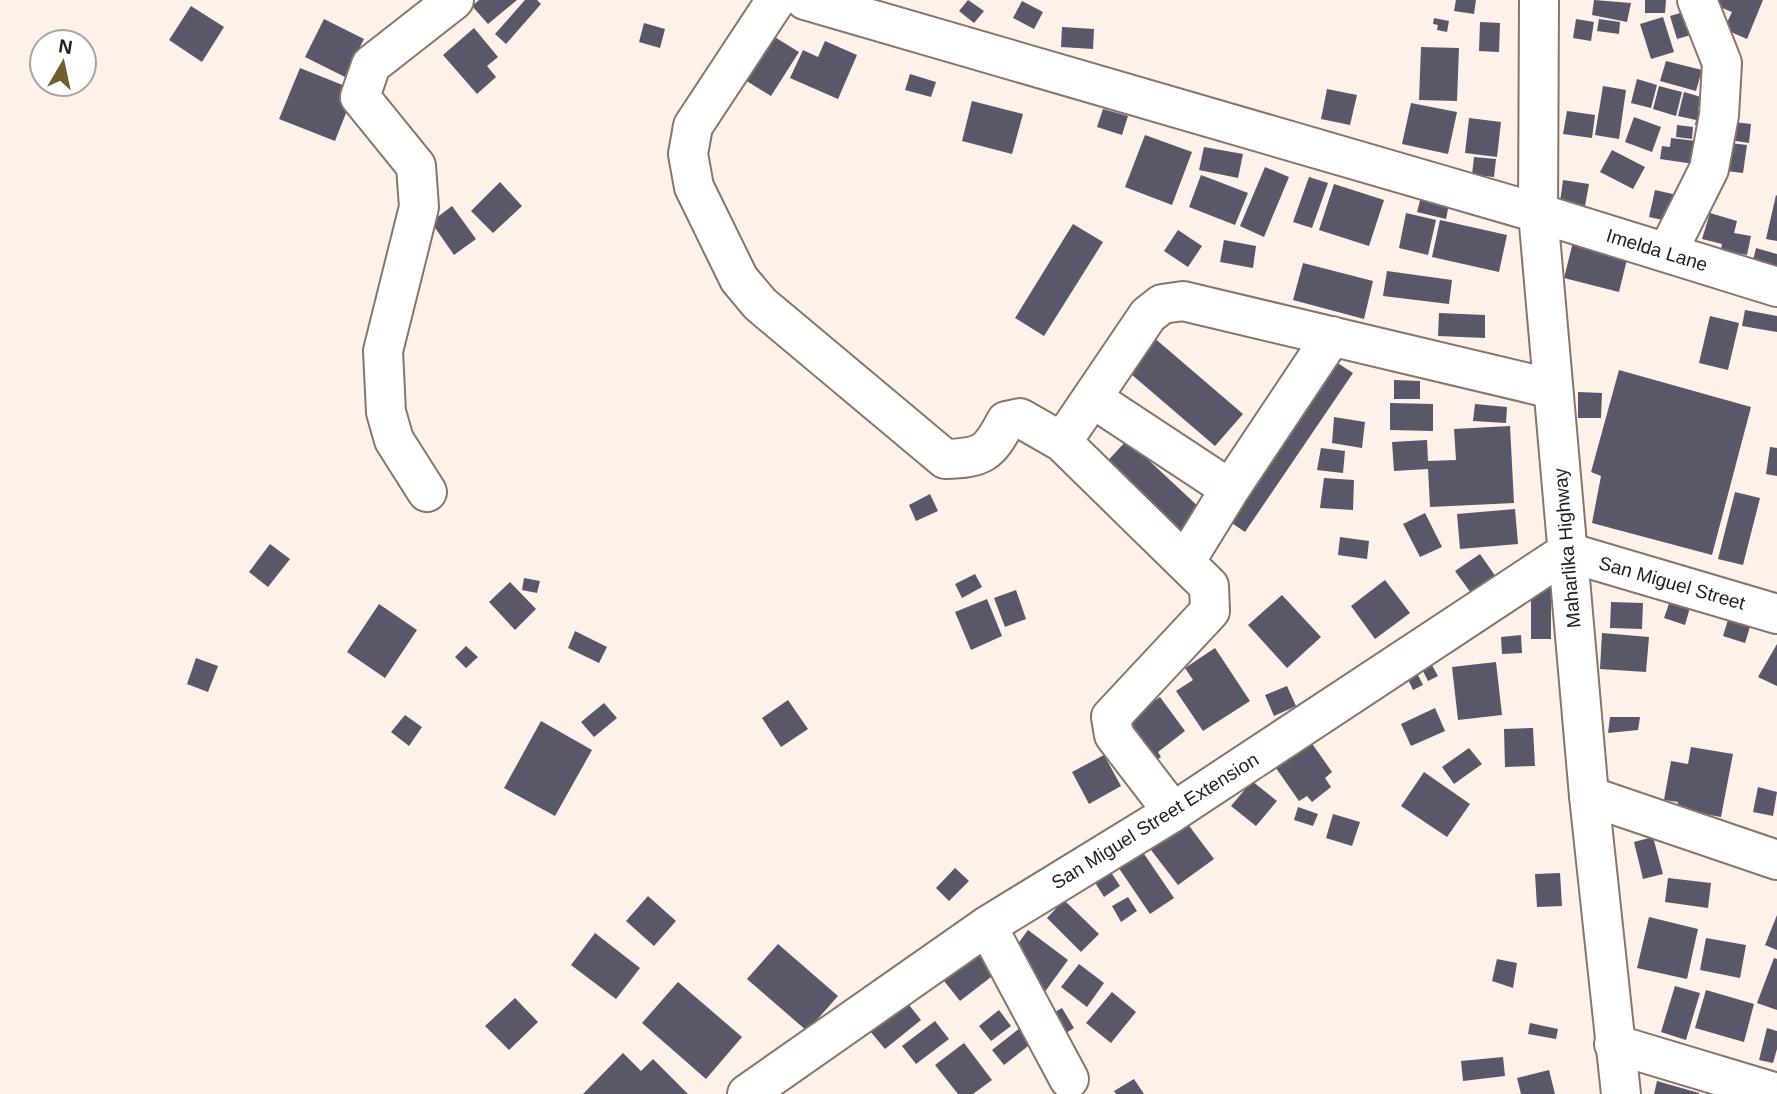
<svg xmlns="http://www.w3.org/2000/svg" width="1777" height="1094" font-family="Helvetica,sans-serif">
	<rect width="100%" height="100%" fill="#fef1ea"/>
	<path fill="#5a5769" d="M479,0h38l-29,24 -16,-18z
		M525,0h12l4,4 -35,40 -11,-10z
		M968,0l16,11 -10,12 -15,-12z
		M1456,0h20l-2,14 -20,-3z
		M1594,0l37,3 -4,19 -35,-7z
		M1645,0h21l-1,13h-20z
		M1703,0h60l-16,39 -23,-10 8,-17z
		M1022,1l21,11 -9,17 -21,-11z
		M191,6l33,21 -22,35 -33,-22z
		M1687,11l7,23 -17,5 -7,-23z
		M1663,17l11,35 -23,7 -11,-35z
		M1434,18l15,3 -2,11 -10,-2 1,-5 -5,-1z
		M324,19l40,20 -19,38 -40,-20z
		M1576,19l18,3 -3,19 -18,-3z
		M1599,19l21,3 -1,12 -22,-3z
		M1480,22l20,1 -1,29 -20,-1z
		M644,23l21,6 -5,19 -21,-6z
		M1062,27l32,2 -1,20 -32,-2z
		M474,28l24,29 -11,9 9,11 -19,17 -34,-39z
		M773,36l26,16 -28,44 -26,-16z
		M825,41l32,14 -19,44 -48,-21 13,-28 15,7z
		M1421,47l38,1 -2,53 -38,-1z
		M1666,61l36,9 -6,21 -36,-10z
		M300,68l55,22 -20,51 -56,-22z
		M910,74l26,8 -5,15 -26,-7z
		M1637,79l20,6 -6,23 -20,-5z
		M1603,86l23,4 -7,49 -24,-4z
		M1659,86l23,6 -6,24 -23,-7z
		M1327,89l30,6 -7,30 -29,-6z
		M1684,92l17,5 -3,13 14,4 -4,14 -13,-3 1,-5 -18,-4z
		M972,101l51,13 -11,40 -50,-13z
		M1411,103l46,9 -9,42 -46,-10z
		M1103,109l25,7 -6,19 -25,-8z
		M1567,111l28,4 -3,23 -29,-4z
		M1634,117l27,10 -9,25 -27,-10z
		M1469,118l32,4 -4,35 -32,-4z
		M1726,121l25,3 -2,19 -26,-4z
		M1677,125l16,2 -1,12 -16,-2z
		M1145,135l47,17 -20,53 -47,-18z
		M1671,138l33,4 -3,23 -41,-6 2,-13 8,1z
		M1722,142l25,3 -4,28 -25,-3z
		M1204,147l39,7 -5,24 -39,-8z
		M1612,150l33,17 -12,22 -33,-17z
		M1474,157l22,2 -2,18 -22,-2z
		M1265,167l24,10 -25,60 -24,-11z
		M1201,175l47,18 -13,32 -46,-18z
		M1309,177l19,6 -16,45 -19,-6z
		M1563,180l26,4 -4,22 -25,-4z
		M500,182l22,24 -29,27 -22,-22z
		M1334,184l50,16 -15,46 -50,-16z
		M1655,190l22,5 -5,27 -23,-5z
		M1776,195l1,1v45l-11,-2z
		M1421,197l28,7 -3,15 -29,-7z
		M452,206l24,33 -22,16 -23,-33z
		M1406,213l30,7 -8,35 -29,-7z
		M1710,213l27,8 -3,12 17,3 -4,19 -26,-5 1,-6 -20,-5z
		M1440,220l67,15 -8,37 -67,-15z
		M1073,224l30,18 -59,94 -29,-18z
		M1178,230l24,16 -14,21 -24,-16z
		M1574,238l55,13 -10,41 -55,-14z
		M1224,240l32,6 -3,22 -33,-6z
		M1756,248l21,6v17l-26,-2z
		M1303,263l70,18 -9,38 -71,-19z
		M1387,271l65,9 -3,24 -66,-8z
		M1745,310l32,6v16l-35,-6z
		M1439,313l46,2v23l-47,-2z
		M1710,316l29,7 -11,47 -29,-7z
		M1152,336l91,78 -28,32 -91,-78z
		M1330,358l23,15 -108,159 -22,-15z
		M1619,370l132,37 -39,148 -120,-32 9,-47 -10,-4z
		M1394,380l26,1v18h-26z
		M1578,392l24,1 -1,25h-23z
		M1390,403l43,1v27l-43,-1z
		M1475,404l32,3 -1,16 -33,-2z
		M1334,417l31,5 -3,26 -30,-5z
		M1510,426l4,77 -84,4 -2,-38 -34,2 -2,-29 35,-2 1,21 28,-1 -2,-31z
		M1127,440l74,69 -26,27 -74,-68z
		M1770,447l7,1v28l-11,-2z
		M1321,448l24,3 -2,22 -26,-3z
		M1324,478l30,2 -1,30 -33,-2z
		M1735,492l25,6 -17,67 -25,-6z
		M930,494l8,17 -22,10 -7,-16z
		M1515,509l3,35 -58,5 -3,-35z
		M1425,513l17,34 -22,10 -17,-33z
		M1340,537l29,4 -2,18 -29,-4z
		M270,544l20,15 -22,28 -19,-15z
		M1480,554l23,33 -24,17 -24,-33z
		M975,574l7,13 -20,11 -7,-14z
		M524,578l16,3 -3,12 -15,-3z
		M1385,580l25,33 -35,26 -24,-33z
		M510,582l26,27 -21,21 -26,-28z
		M1531,585l20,1v53h-20z
		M1016,590l10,29 -21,8 -11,-29z
		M1282,595l39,42 -34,31 -39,-43z
		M1671,598l20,6 -6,21 -21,-7z
		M987,599l15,37 -31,14 -16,-38z
		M1611,602l32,1 -1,26 -32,-1z
		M379,604l38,26 -32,48 -38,-26z
		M1731,610l22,7 -8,26 -22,-7z
		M575,631l32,16 -8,16 -31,-15z
		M1602,633l47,4 -3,35 -46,-3z
		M1521,635l1,18 -20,1 -1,-17z
		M1777,644v42l-19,-9z
		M466,646l12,11 -12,11 -11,-11z
		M1215,648l35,53 -47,30 -27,-40 17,-11 -8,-12z
		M196,658l22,8 -10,26 -21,-8z
		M1428,658l10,18 -10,5 -9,-18z
		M1496,662l6,53 -44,5 -6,-53z
		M1414,667l9,18 -10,5 -9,-19z
		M1287,686l9,20 -22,10 -9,-21z
		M1160,697l25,34 -27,21 3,5 -15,10 -28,-42z
		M788,700l20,29 -27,18 -19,-29z
		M604,703l13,15 -23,19 -13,-15z
		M1435,708l10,23 -34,15 -10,-22z
		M405,715l17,12 -13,19 -18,-14z
		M1610,717h30l-2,13 -30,3z
		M541,721l51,29 -37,66 -51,-28z
		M1533,728l2,38 -30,1 -1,-38z
		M1306,735l26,37 -7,6 6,9 -19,15 -5,-6 -8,5 -30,-43z
		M1691,747l42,7 -12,63 -44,-8 1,-7 -14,-2 7,-39 17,3z
		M1469,748l13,16 -28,20 -12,-17z
		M1104,755l17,31 -32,18 -17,-32z
		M1424,772l46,32 -23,33 -46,-31z
		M1252,781l25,20 -21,25 -25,-20z
		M1758,787l19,5 -4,24 -20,-4z
		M1298,807l20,7 -5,12 -19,-6z
		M1333,814l27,8 -8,24 -26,-8z
		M1187,823l27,36 -36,26 -27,-35z
		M1653,837l10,37 -20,5 -9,-37z
		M1138,845l36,53 -24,16 -36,-53z
		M1105,863l15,23 -16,11 -15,-24z
		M955,868l14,13 -20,20 -13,-13z
		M1560,873l2,33 -25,1 -2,-33z
		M1668,878l43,5 -3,25 -43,-6z
		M648,896l28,25 -22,25 -28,-25z
		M1128,897l9,14 -16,11 -9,-16z
		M1064,900l35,34 -18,18 -34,-34z
		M1777,915v35l-12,-5z
		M1649,917l49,12 -11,50 -50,-11z
		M1028,930l40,30 -24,33 -35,-37z
		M595,933l45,35 -24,31 -45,-34z
		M1706,938l40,7 -6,33 -40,-8z
		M778,944l60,52 -31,35 -60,-52z
		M981,946l19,24 -40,31 -19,-24z
		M1774,958l3,1v51l-20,-7z
		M1497,959l20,4 -4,25 -21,-7z
		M1079,964l25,19 -17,24 -26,-20z
		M678,982l64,55 -36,42 -64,-56z
		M1675,986l25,7 -14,47 -25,-8z
		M1706,990l48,14 -10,38 -49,-14z
		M1112,992l24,20 -25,31 -25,-20z
		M902,996l19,24 -36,29 -20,-24z
		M515,998l23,24 -29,28 -24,-24z
		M1062,1008l12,20 -16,10 -12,-21z
		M999,1010l12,16 -20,15 -12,-15z
		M935,1021l14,18 -33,25 -14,-18z
		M1530,1023l28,6 -2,10 -28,-5z
		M1020,1028l12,15 -28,22 -12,-15z
		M1767,1028l10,3v18l-4,14 -14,-3z
		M964,1043l28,37 -19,14h-15l-23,-29z
		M623,1053l18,18 12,-12 35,35h-105z
		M1503,1057l2,19 -42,5 -2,-20z
		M1549,1070l6,24h-34l-4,-16z
		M1134,1079l10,15h-28l-2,-3z
		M1657,1081l42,12v1h-45z"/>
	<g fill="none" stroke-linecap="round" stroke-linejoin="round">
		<defs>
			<path id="minor" d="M776,0l-83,126 -5,28 6,33 45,92 21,25 185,155c37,-1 44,-5 61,-38l14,-3 42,24 147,144 1,25 -99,106 3,18 59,77
				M805,0l733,213 239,74
				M1667,253l42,-84 10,-54 3,-52 -25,-63
				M1092,398l138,91
				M1062,442l86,-127 14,-11 21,-3 370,88
				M427,492l-33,-52 -8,-28 -3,-61 36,-144 -3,-41 -56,-69 11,-32 83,-65
				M1185,562l45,-73 102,-153
				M1589,796l188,64
				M987,926l82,153
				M1614,1044l163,49
				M747,1094l240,-168 186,-114 394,-260 210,62"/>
			<path id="highway" d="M1539,0l-1,213 51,583 32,298"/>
		</defs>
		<use href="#minor" stroke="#87756b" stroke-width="42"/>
		<use href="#highway" stroke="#87756b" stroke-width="42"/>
		<use href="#minor" stroke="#fff" stroke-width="38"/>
		<use href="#highway" stroke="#fff" stroke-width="38"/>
	</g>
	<g text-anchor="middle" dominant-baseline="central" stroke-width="7" stroke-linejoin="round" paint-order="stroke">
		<g font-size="19" fill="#231c18" stroke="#fff">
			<text transform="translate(1657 250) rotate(17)">Imelda Lane</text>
			<text transform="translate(1567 548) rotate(-95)">Maharlika Highway</text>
			<text transform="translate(1672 583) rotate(16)">San Miguel Street</text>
			<text transform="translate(1155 821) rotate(-32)">San Miguel Street Extension</text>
		</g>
	</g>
	<g transform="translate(63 63) rotate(9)"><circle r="33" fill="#ffffff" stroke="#a7a4a3" stroke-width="2"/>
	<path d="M0-5L12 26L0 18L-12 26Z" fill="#705f2d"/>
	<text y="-10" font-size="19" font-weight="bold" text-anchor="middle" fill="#231c18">N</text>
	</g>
</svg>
